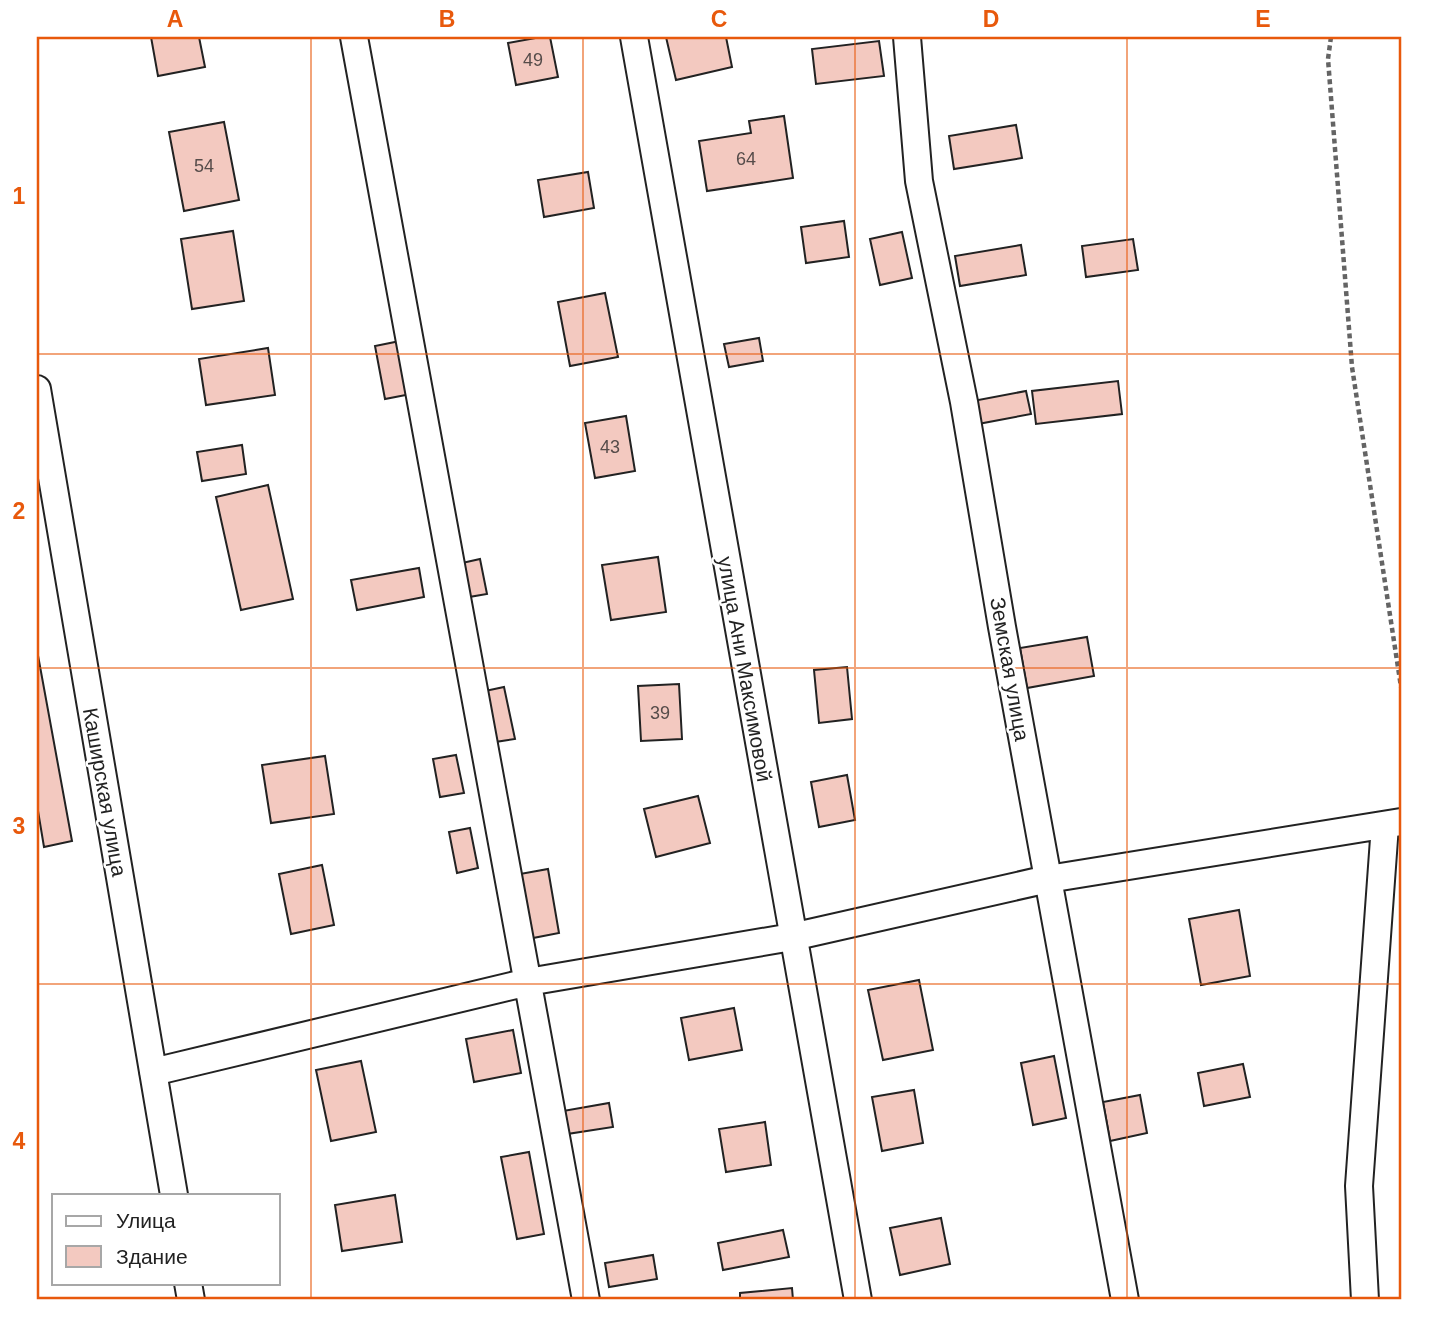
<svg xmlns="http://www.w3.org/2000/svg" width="1438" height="1337" font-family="Arial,sans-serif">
	<rect width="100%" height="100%" fill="#fff"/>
	<path fill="#f3c9c0" stroke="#222" stroke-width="2" d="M151,37h48l6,30 -47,9z
		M541,37h9l8,40 -42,8 -8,-42z
		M666,37h60l6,30 -56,13z
		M879,41l5,35 -68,8 -4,-35z
		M784,116l9,62 -86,13 -8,-50 52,-8 -2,-12z
		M224,122l15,78 -55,11 -15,-79z
		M1016,125l6,33 -68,11 -5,-33z
		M588,172l6,36 -50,9 -6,-37z
		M844,221l5,36 -43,6 -5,-36z
		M233,231l11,70 -52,8 -11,-70z
		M902,232l10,46 -32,7 -10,-46z
		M1133,239l5,31 -52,7 -4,-31z
		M1021,245l5,30 -66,11 -5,-30z
		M605,293l13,64 -48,9 -12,-64z
		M759,338l4,23 -34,6 -5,-23z
		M400,341l11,53 -26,5 -10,-53z
		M268,348l7,47 -69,10 -7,-46z
		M1118,381l4,33 -86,10 -4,-33z
		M1026,391l5,23 -53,10 -5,-23z
		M626,416l9,55 -40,7 -10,-55z
		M242,445l4,29 -44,7 -5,-29z
		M268,485l25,114 -52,11 -25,-113z
		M658,557l8,55 -55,8 -9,-55z
		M480,559l7,35 -18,3 -7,-34z
		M419,568l5,29 -67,13 -6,-30z
		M1087,637l7,39 -67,12 -7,-40z
		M37,650l35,191 -28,6 -7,-42z
		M847,667l5,52 -33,4 -5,-53z
		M679,684l3,55 -41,2 -3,-55z
		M504,687l11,52 -20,3 -10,-51z
		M456,755l8,38 -24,4 -7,-38z
		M325,756l9,58 -63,9 -9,-58z
		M847,775l8,45 -36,7 -8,-45z
		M698,796l12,47 -54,14 -12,-48z
		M470,828l8,40 -21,5 -8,-41z
		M322,865l12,60 -43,9 -12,-60z
		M548,869l11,64 -26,5 -13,-64z
		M1239,910l11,66 -49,9 -12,-66z
		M919,980l14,70 -50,10 -15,-70z
		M734,1008l8,42 -53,10 -8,-42z
		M513,1030l8,43 -47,9 -8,-43z
		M1054,1056l12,62 -33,7 -12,-62z
		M361,1061l15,71 -45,9 -15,-71z
		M1243,1064l7,33 -46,9 -6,-33z
		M914,1090l9,53 -41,8 -10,-54z
		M1140,1095l7,38 -37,8 -7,-39z
		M609,1103l4,24 -46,7 -4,-23z
		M765,1122l6,43 -45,7 -7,-43z
		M529,1152l15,82 -27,5 -16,-82z
		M395,1195l7,47 -60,9 -7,-46z
		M941,1218l9,46 -50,11 -10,-47z
		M783,1230l6,27 -66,13 -5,-27z
		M653,1255l4,24 -48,8 -4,-24z
		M792,1288l1,12h-53v-7z"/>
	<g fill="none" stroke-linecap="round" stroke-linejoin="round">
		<defs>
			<path id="street" d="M354,37l232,1263
				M634,37l224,1263
				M907,37l12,144 45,221 38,225 123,673
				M37,389l137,806
				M153,1072l375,-90 264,-45 256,-58 353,-57
				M188,1283l3,17
				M1365,1300l-6,-114 26,-361"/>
		</defs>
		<use href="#street" stroke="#222" stroke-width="30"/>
		<path stroke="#646464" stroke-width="4.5" stroke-dasharray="5 3.5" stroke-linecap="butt" d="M1331,37l-3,22 24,308 49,320"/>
		<use href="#street" stroke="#fff" stroke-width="26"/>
	</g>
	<path fill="none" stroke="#e8590c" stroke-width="2" stroke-opacity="0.55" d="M311,37v1263M583,37v1263M855,37v1263M1127,37v1263M37,354h1364M37,668h1364M37,984h1364"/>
	<g text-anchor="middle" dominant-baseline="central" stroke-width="5" stroke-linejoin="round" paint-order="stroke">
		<g font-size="18" fill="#564c4a">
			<text x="533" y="60">49</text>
			<text x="746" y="159">64</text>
			<text x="204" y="166">54</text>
			<text x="610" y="447">43</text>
			<text x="660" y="713">39</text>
		</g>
		<g font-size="21" fill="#222" stroke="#fff">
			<text transform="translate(745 669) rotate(80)">улица Ани Максимовой</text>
			<text transform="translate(1010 669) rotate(80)">Земская улица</text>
			<text transform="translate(105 792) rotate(80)">Каширская улица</text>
		</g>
	</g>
	<rect width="1438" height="1337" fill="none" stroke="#ffffff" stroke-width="77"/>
	<rect x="52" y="1194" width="228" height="91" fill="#ffffff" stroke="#a7a7a7" stroke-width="2"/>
	<rect x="66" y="1216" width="35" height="10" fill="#ffffff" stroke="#a7a7a7" stroke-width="2"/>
	<text x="116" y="1228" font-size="21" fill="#222222">Улица</text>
	<rect x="66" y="1246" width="35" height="21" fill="#f3c9c0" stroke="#a7a7a7" stroke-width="2"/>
	<text x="116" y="1264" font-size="21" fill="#222222">Здание</text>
	<rect x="38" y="38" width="1362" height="1260" fill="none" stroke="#e8590c" stroke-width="2.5"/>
	<g font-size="23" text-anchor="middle" font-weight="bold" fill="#e8590c">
		<text x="175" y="27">A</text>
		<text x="447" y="27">B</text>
		<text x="719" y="27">C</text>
		<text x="991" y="27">D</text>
		<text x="1263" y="27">E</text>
		<text x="19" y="204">1</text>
		<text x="19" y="519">2</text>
		<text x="19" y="834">3</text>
		<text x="19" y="1149">4</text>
	</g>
</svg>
